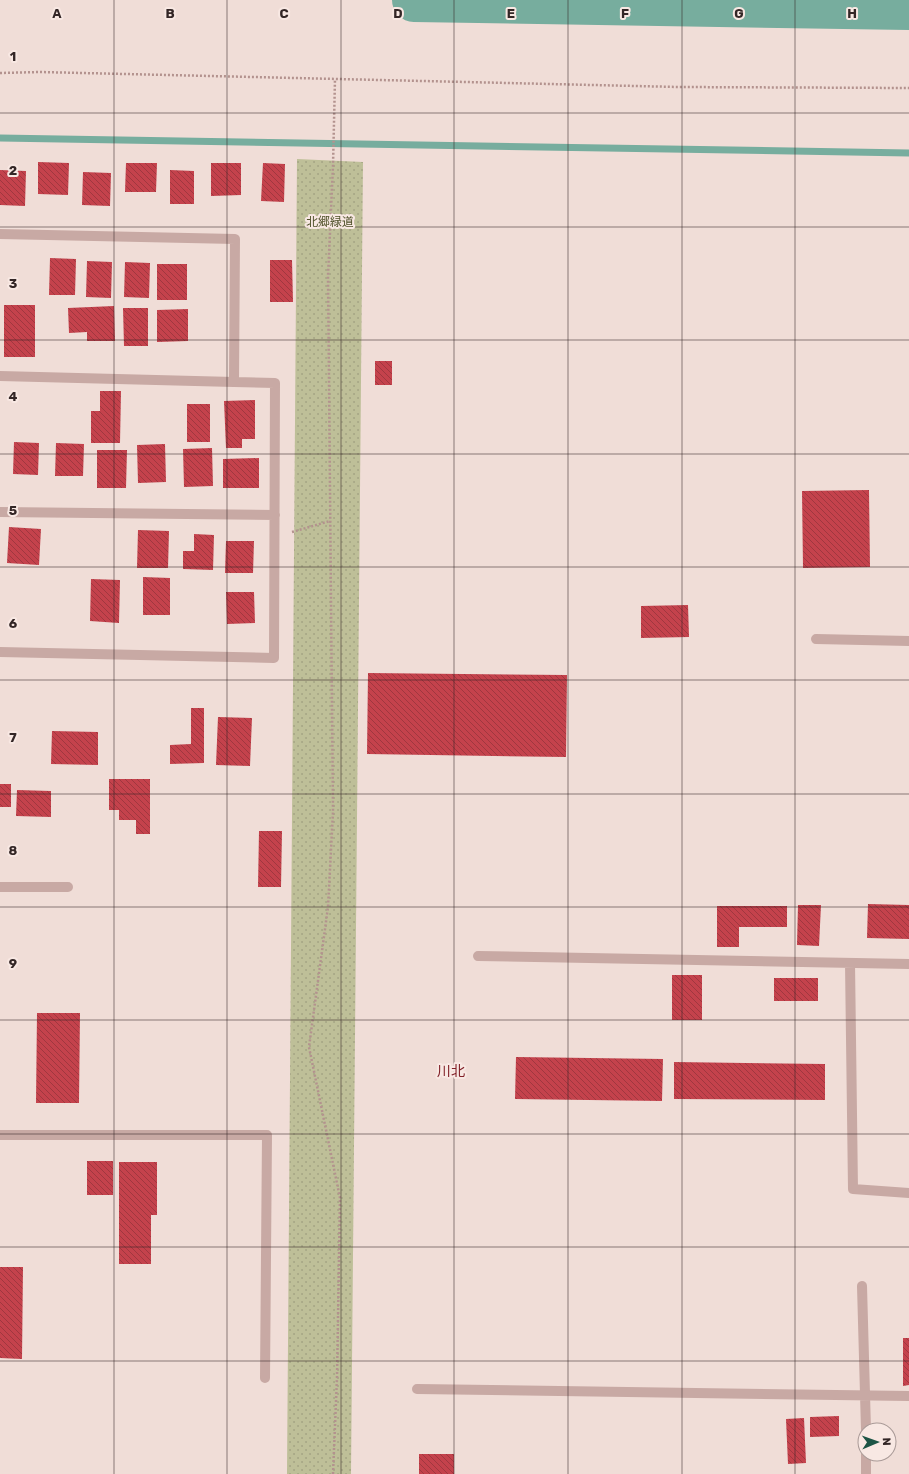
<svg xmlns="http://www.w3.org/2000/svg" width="909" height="1474" font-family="Rubik,'Noto Sans JP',sans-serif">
	<defs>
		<pattern id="green-dots" width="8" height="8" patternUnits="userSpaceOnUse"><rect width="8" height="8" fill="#bebf98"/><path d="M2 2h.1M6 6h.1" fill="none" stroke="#a4a483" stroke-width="1.8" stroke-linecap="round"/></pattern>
		<pattern id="building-back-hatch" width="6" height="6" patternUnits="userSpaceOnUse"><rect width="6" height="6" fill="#c4424c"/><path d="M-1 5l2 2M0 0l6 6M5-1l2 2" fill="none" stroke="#a0373f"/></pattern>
	</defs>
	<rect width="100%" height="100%" fill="#f0ddd7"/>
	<path fill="url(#green-dots)" d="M297,159l66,3 -12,1312h-64z"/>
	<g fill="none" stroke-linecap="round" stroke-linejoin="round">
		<path stroke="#77ad9e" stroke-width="7" d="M0,138l909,15"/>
		<path stroke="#77ad9e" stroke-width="44" d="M414,0l495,8"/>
	</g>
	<path fill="url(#building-back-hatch)" d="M38,162l31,1 -1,32 -30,-1z
		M126,163h31l-1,29h-31z
		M211,163h30v32l-30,1z
		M263,163l22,1 -1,38 -23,-1z
		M0,170l26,1 -1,35 -25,-1z
		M170,170l24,1v33h-24z
		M83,172l28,1 -1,33 -28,-1z
		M50,258l26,1 -1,36h-26z
		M270,260h22l1,42h-23z
		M87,261l25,1 -1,36 -25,-1z
		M125,262l25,1 -1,35 -25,-1z
		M157,264h30v36h-30z
		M4,305h31v52h-31z
		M114,306l1,35h-28v-9l-18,1 -1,-25z
		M123,308h25v38h-24z
		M188,309v32l-31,1v-32z
		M375,361h17v24h-17z
		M100,391h21l-1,52h-29v-32h9z
		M255,400v39h-13v9h-16l-2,-47z
		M187,404h23v38h-23z
		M14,442l25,1 -1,32 -25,-1z
		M56,443l28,1 -1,32h-28z
		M165,444l1,38 -28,1 -1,-38z
		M212,448l1,38 -29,1 -1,-38z
		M97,450h30l-1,38h-29z
		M259,458v30h-36v-29z
		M869,490l1,77 -67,1 -1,-77z
		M9,527l32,2 -2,36 -32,-2z
		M138,530l31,1 -1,37h-31z
		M194,534l20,1 -1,35 -30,-1v-18h11z
		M226,541h28l-1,32h-28z
		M143,577l27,1v37h-27z
		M91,579l29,1 -1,43 -29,-2z
		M226,592h28l1,31 -28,1z
		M688,605l1,32 -48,1v-32z
		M368,673l199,2 -1,82 -199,-3z
		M191,708h13v55l-34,1v-19l21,-1z
		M218,717l34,1 -2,48 -34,-1z
		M52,731l46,1v33l-47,-1z
		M109,779h41v55h-14v-14h-17v-10h-10z
		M0,784h11v23h-11z
		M17,790l34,1v26l-35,-1z
		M259,831h23l-1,56h-23z
		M868,904l41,1v34l-42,-1z
		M798,905h23l-2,41 -22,-1z
		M717,906h70v21h-48v20h-22z
		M672,975h30v45h-30z
		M774,978h44v23h-44z
		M37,1013h43l-1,90h-43z
		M516,1057l147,2 -1,42 -147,-2z
		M674,1062l151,2v36l-151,-1z
		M87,1161h26v34h-26z
		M119,1162h38v53h-6v49h-32z
		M0,1267h23l-1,92 -22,-1z
		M903,1338h6v47l-6,1z
		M839,1416v20l-29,1v-20z
		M804,1418l2,45 -18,1 -2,-45z
		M419,1454h35v20h-35z"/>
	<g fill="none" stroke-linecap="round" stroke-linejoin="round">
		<path stroke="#b3928e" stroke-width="2.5" stroke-dasharray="2 2" stroke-linecap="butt" d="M0,73l40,-1 638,15 231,1
			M292,532l38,-11
			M333,1474l4,-96 3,-180 -31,-151 19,-140 5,-95 -5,-536 5,-110 2,-87"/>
		<path stroke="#c8a9a4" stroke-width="10" d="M816,639l93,2
			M0,887h68
			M478,956l431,8
			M850,963l3,226 56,4
			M0,1135h267l-2,243
			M862,1286l4,144
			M417,1389l492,7
			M866,1454v20"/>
		<path stroke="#c8a9a4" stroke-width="10" d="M0,234l235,5 -1,143 41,1 -1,275 -274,-6
			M0,376l234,6
			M0,512l275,3"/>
	</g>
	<path fill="none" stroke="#332626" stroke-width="1" stroke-opacity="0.55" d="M114,0v1474M227,0v1474M341,0v1474M454,0v1474M568,0v1474M682,0v1474M795,0v1474M0,113h909M0,227h909M0,340h909M0,454h909M0,567h909M0,680h909M0,794h909M0,907h909M0,1020h909M0,1134h909M0,1247h909M0,1361h909"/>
	<g text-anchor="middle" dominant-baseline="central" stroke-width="4" stroke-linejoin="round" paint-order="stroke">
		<g font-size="12" fill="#4f512a" stroke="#f8e8e3">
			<text x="330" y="222">北郷緑道</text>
		</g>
		<g font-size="14" fill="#812028" stroke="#f8e8e3">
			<text x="451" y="1071">川北</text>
		</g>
	</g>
	<g font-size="13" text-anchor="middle" font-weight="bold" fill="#332626" stroke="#f8e8e3" stroke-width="4" stroke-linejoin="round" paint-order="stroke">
		<text x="57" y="18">A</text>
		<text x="170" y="18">B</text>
		<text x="284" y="18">C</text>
		<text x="398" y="18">D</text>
		<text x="511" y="18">E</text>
		<text x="625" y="18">F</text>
		<text x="739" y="18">G</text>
		<text x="852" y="18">H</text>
		<text x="13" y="61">1</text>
		<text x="13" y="175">2</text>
		<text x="13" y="288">3</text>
		<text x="13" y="401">4</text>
		<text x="13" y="515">5</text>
		<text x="13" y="628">6</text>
		<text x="13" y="742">7</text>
		<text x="13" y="855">8</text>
		<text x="13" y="968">9</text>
	</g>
	<g transform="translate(877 1442) rotate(88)"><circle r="19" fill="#f8e8e3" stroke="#a99a97"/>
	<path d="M0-3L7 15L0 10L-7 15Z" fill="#1c5445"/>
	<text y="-6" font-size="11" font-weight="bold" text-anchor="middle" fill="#332626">N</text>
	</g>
</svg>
